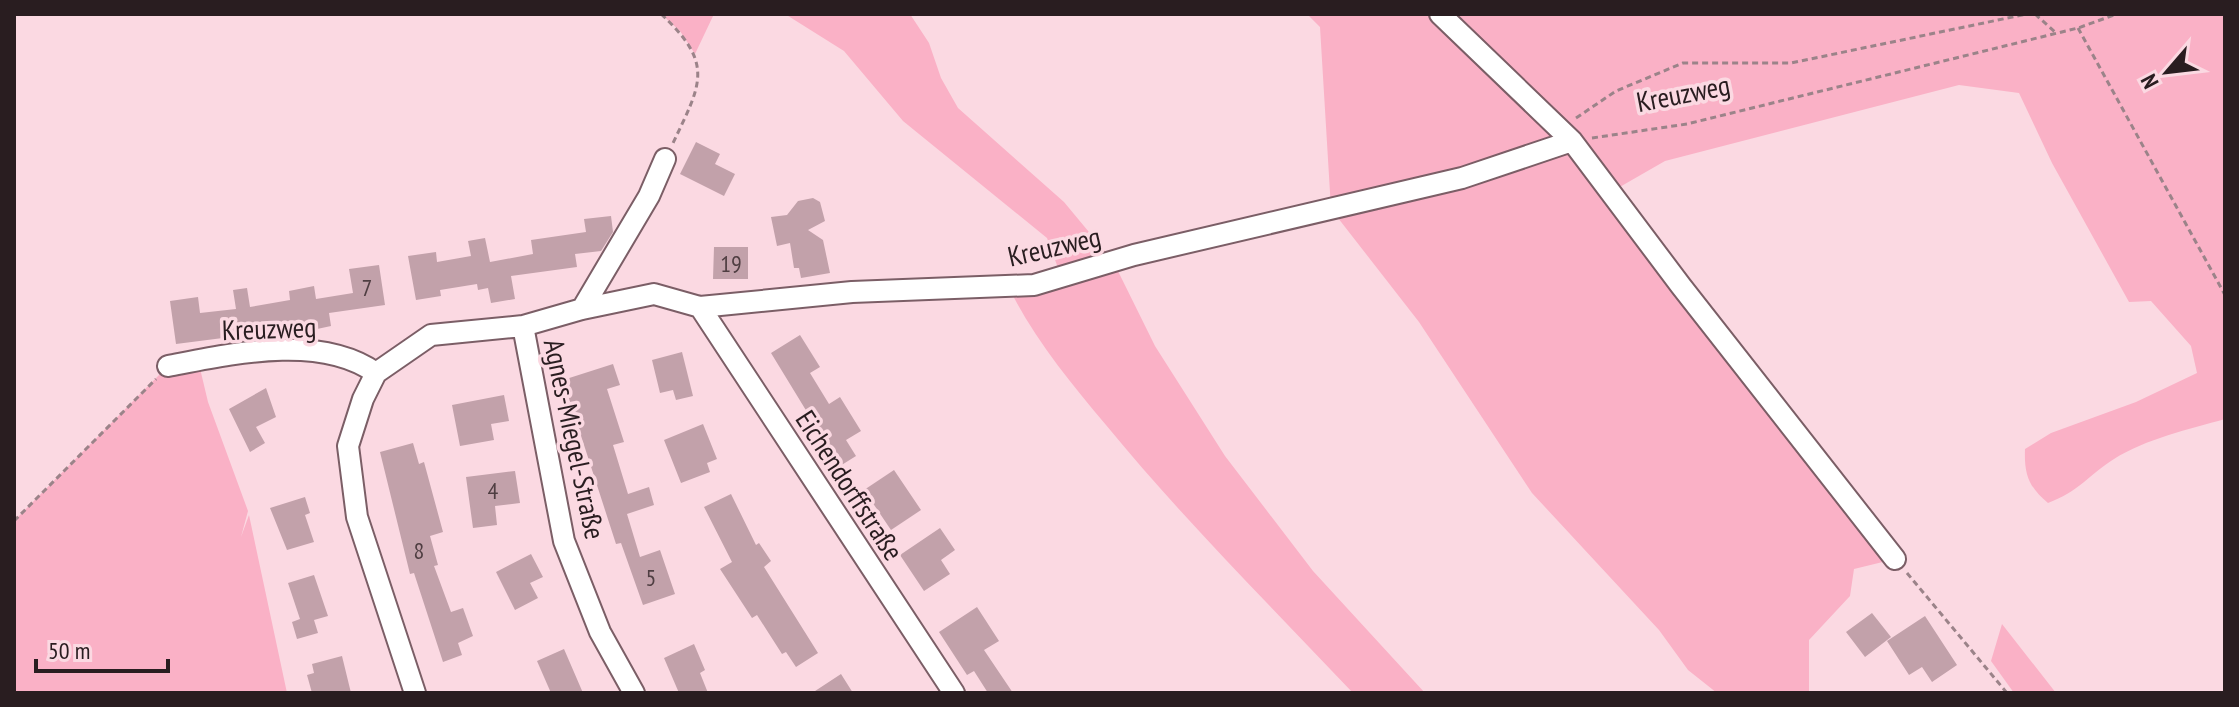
<svg xmlns="http://www.w3.org/2000/svg" width="2239" height="707" font-family="'PT Sans Narrow',sans-serif">
	<rect width="100%" height="100%" fill="#fbd9e2"/>
	<path fill="#fab1c6" d="M661,14h53l-19,40 -15,-23z
		M785,14h125l19,29 12,35 17,30 106,94 49,59 42,85 70,110 88,115 112,122h-72c-83,-88 -170,-174 -247,-268 -37,-44 -73,-88 -98,-139l53,-10 -14,-38 -144,-117 -59,-70z
		M1307,14h918v405c-36,10 -79,20 -111,40 -25,16 -36,33 -66,44 -19,-16 -24,-28 -23,-54l26,-16 85,-31 61,-29 -6,-27 -40,-45 -22,1 -77,-139 -33,-70 -60,-8 -294,76 -54,31 284,367 -41,10 -4,27 -41,44v53h-92l-29,-23 -29,-40 -127,-137 -113,-171 -88,-113 -11,-182z
		M198,360l10,42 40,109 -7,26 8,-22 38,178h-273v-172l154,-155z
		M2002,624l54,69h-42l-23,-32z"/>
	<path fill="#c2a1aa" d="M696,142l24,12 -5,10 20,10 -11,22 -44,-22z
		M813,198l7,4 5,19 -17,9 15,10 7,33 -29,5 -2,-10h-5l-4,-25 -13,3 -6,-29 16,-2 11,-14z
		M611,216l2,16 -12,19 -26,3 2,13 -66,9 4,23 -24,4 -3,-15 -10,2 -1,-6 -37,6 1,6 -25,4 -8,-44 28,-4 1,10 34,-6 -3,-15 17,-3 5,24 43,-8 -2,-14 55,-8 -2,-13z
		M714,247h34v32h-35z
		M379,265l6,40 -56,8 2,13 -37,8v-5l-118,15 -6,-43 28,-4 2,16 36,-4 -3,-19 14,-2 3,19 40,-7 -1,-9 25,-5 2,13 37,-6 -4,-24z
		M800,335l20,32 -10,6 19,31 11,-7 21,34 -15,9 10,16 -16,10 -69,-113z
		M682,352l11,44 -17,4 -3,-10 -13,3 -8,-33z
		M613,364l7,21 -13,4 17,53 -11,3 15,49 21,-7 5,18 -27,9 13,43 20,-7 15,44 -32,11 -22,-62 -5,1 -53,-164z
		M266,388l10,29 -20,10 9,16 -15,9 -21,-43z
		M504,395l5,26 -18,3 3,16 -34,6 -8,-41z
		M703,424l14,35 -10,4 3,9 -29,11 -17,-43z
		M413,443l6,21 5,-2 19,70 -13,4 8,29 -4,1 17,46 12,-4 10,28 -15,7 4,12 -19,7 -29,-89 -4,1 -30,-122z
		M894,470l27,40 -30,20 -27,-40z
		M515,471l5,32 -25,3 2,19 -24,3 -7,-51z
		M731,494l25,51 3,-2 12,18 -7,6 54,86 -22,14 -10,-15 -4,2 -25,-39 -5,3 -32,-49 12,-7 -28,-55z
		M305,497l5,16 -5,2 9,27 -27,8 -17,-42z
		M940,528l15,22 -14,10 9,14 -26,17 -24,-36z
		M531,554l12,23 -13,6 8,15 -23,12 -19,-38z
		M314,575l14,41 -14,4 4,13 -21,6 -5,-17 8,-3 -12,-36z
		M977,607l22,34 -15,9 29,43h-25l-14,-22 -7,4 -28,-43z
		M1872,613l19,24 -26,20 -19,-25z
		M1925,616l32,49 -25,17 -10,-15 -13,8 -22,-34z
		M694,644l11,26 -5,3 8,20h-29l-15,-35z
		M564,649l19,44h-32l-14,-32z
		M342,656l9,37h-39l-5,-18 7,-2 -2,-9z
		M841,674l12,19h-41z"/>
	<g fill="none" stroke-linecap="round" stroke-linejoin="round">
		<defs>
			<path id="minor" d="M1440,14l132,127 109,145 214,273
				M700,307l254,386
				M582,309l67,-113 16,-37
				M523,326l41,215 36,91 34,61
				M168,366c63,-12 152,-33 208,7
				M415,693l-58,-176 -9,-71 15,-47 13,-26 55,-38 92,-9 59,-17 72,-15 46,13 152,-15 182,-7 100,-30 328,-77 110,-37"/>
		</defs>
		<use href="#minor" stroke="#7b5e66" stroke-width="24"/>
		<path stroke="#9b8389" stroke-width="3" stroke-dasharray="6 4" stroke-linecap="butt" d="M661,14c54,50 40,70 12,129
			M2035,14l21,19
			M2078,28l147,267
			M1576,118l40,-27 67,-28h108l236,-49
			M1592,138l95,-14 391,-96 39,-14
			M14,521l142,-142
			M1907,573l100,120"/>
		<use href="#minor" stroke="#fff" stroke-width="20"/>
	</g>
	<g text-anchor="middle" dominant-baseline="central" stroke-width="7" stroke-linejoin="round" paint-order="stroke">
		<g font-size="24" fill="#4f3e42">
			<text x="731" y="263">19</text>
			<text x="367" y="287">7</text>
			<text x="493" y="490">4</text>
			<text x="419" y="550">8</text>
			<text x="651" y="577">5</text>
		</g>
		<g font-size="28" fill="#291d20" stroke="#fbd9e2">
			<text transform="translate(1683 93) rotate(-11)">Kreuzweg</text>
			<text transform="translate(1054 246) rotate(-13)">Kreuzweg</text>
			<text transform="translate(269 328) rotate(-2)">Kreuzweg</text>
			<text transform="translate(575 439) rotate(78)">Agnes-Miegel-Straße</text>
			<text transform="translate(850 485) rotate(57)">Eichendorffstraße</text>
		</g>
	</g>
	<rect width="2239" height="707" fill="none" stroke="#291d20" stroke-width="32"/>
	<g transform="translate(2167 72) rotate(242)" stroke="#fbd9e2" stroke-width="6" paint-order="stroke">
	<path d="M0-6L14 30L0 20L-14 30Z" fill="#291d20"/>
	<text y="-12" font-size="22" font-weight="bold" text-anchor="middle" fill="#291d20">N</text>
	</g>
	<path d="M36 659v12h132v-12" fill="none" stroke="#291d20" stroke-width="4"/>
	<text x="48" y="659" font-size="24" fill="#291d20" stroke="#fbd9e2" stroke-width="6" paint-order="stroke">50 m</text>
</svg>
